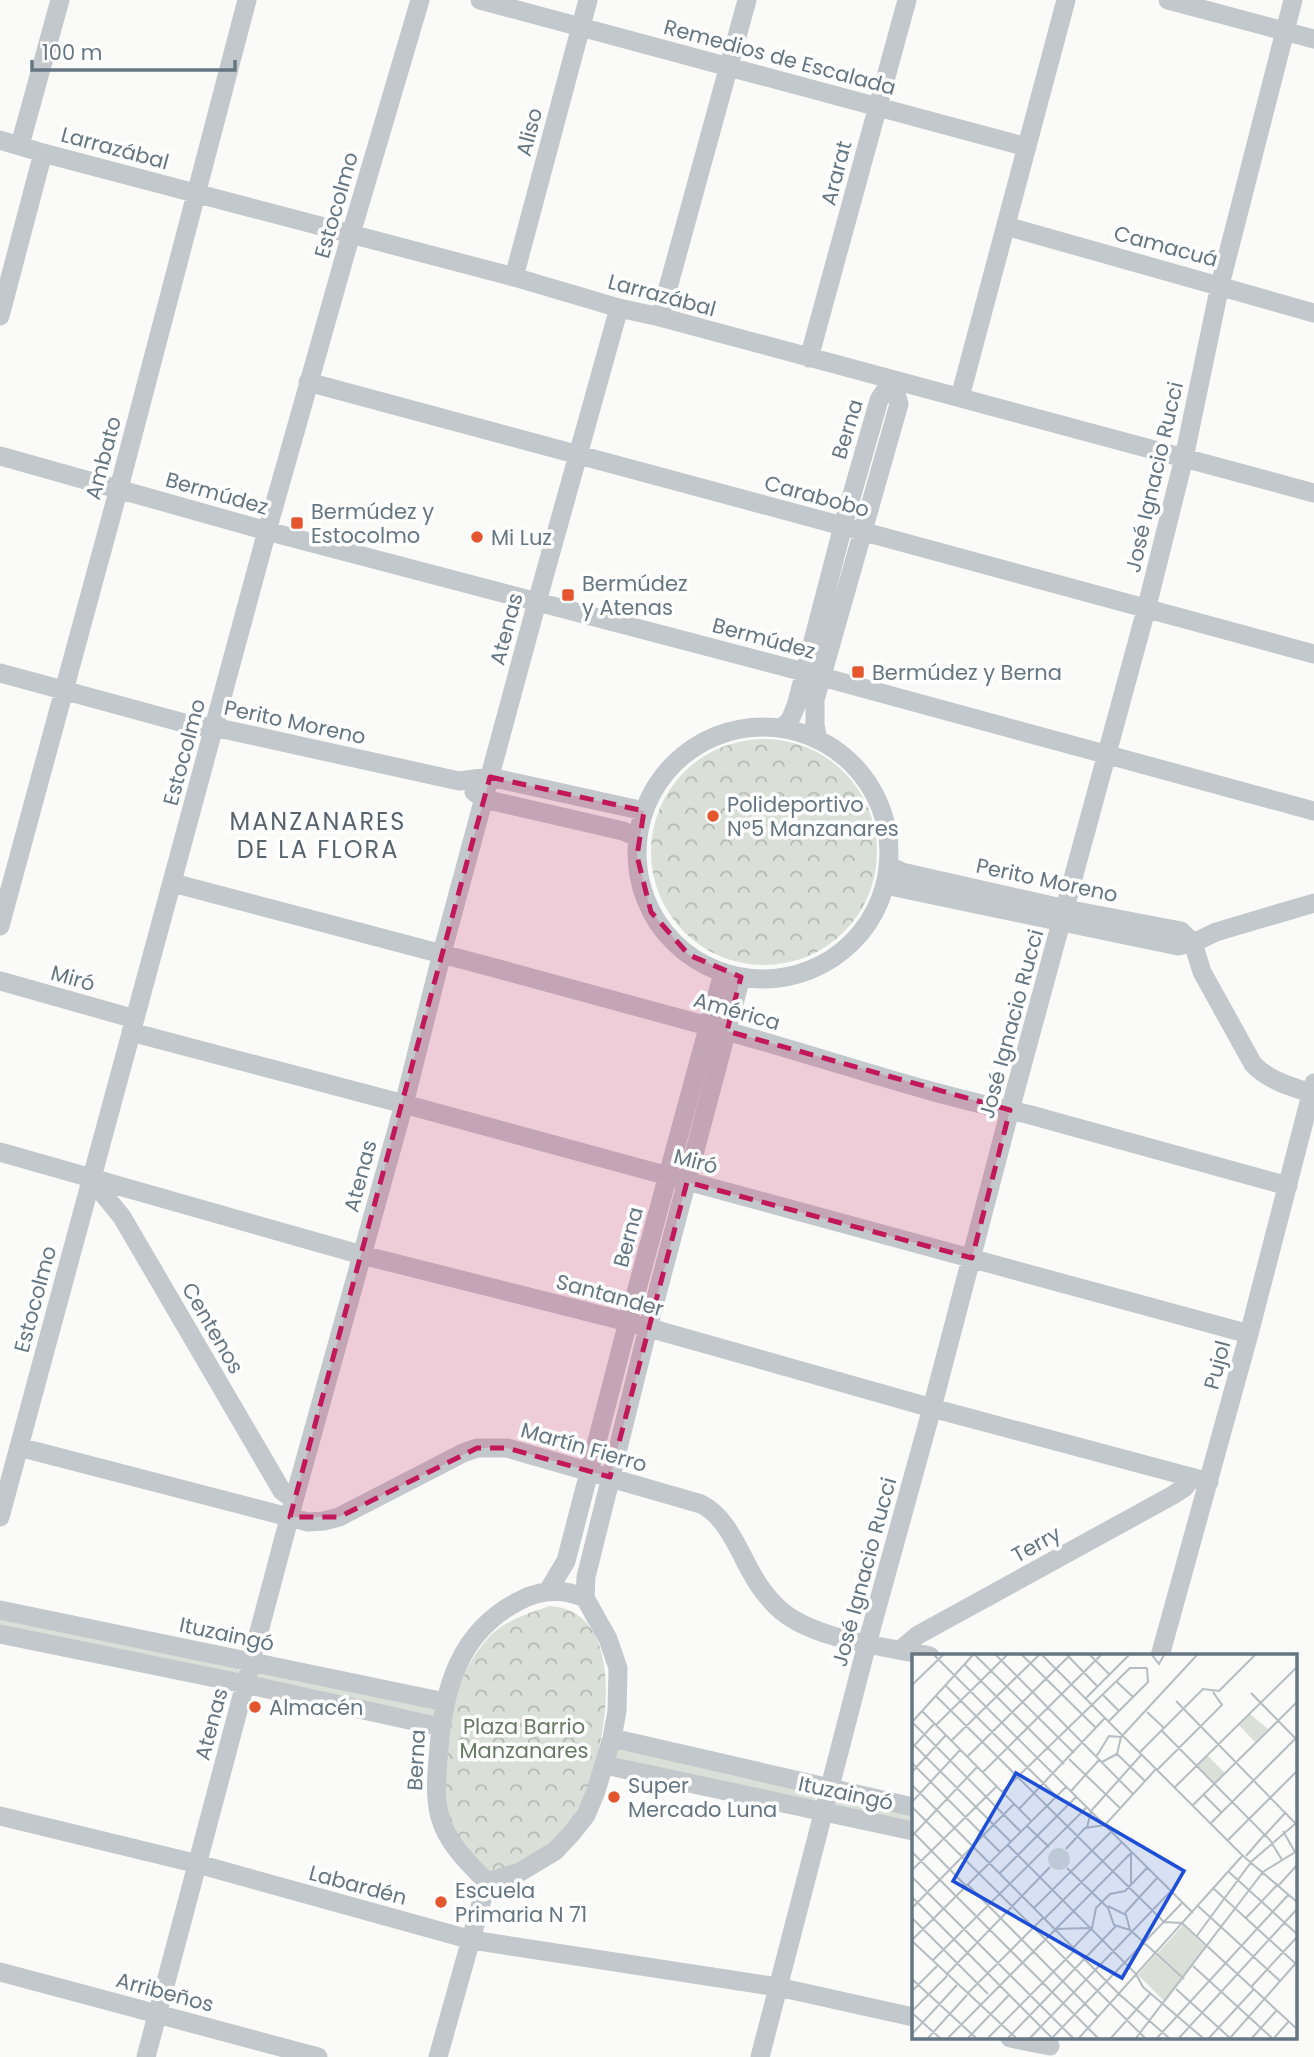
<svg xmlns="http://www.w3.org/2000/svg" width="1314" height="2057" font-family="Poppins,sans-serif">
	<defs>
		<pattern id="forest-crowns" width="20" height="18" patternUnits="userSpaceOnUse" patternTransform="scale(1.75)"><rect width="20" height="18" fill="#dadfd7"/><path d="M2 6a3 3 0 1 1 6 0M12 15a3 3 0 1 1 6 0" fill="none" stroke="#b4b9b4"/></pattern>
	</defs>
	<rect width="100%" height="100%" fill="#fafaf8"/>
	<path fill="#dadfd7" d="M0,1618l239,48 -2,10 -237,-50z
		M253,1668l184,38 -2,10 -184,-38z
		M615,1743l202,47 -3,15 -202,-46z
		M835,1796l78,17v12l-80,-17z"/>
	<path fill="url(#forest-crowns)" d="M651 852a113 113 0 1 1 226 0a113 113 0 1 1-226 0Z
		M549,1606c92,4 53,179 17,224 -16,21 -41,32 -66,41 -14,5 -21,-7 -28,-17 -7,-9 -18,-20 -22,-30 -4,-9 -3,-23 -4,-32 -3,-53 5,-114 43,-155 16,-17 39,-23 60,-31z"/>
	<g fill="none" stroke-linecap="round" stroke-linejoin="round">
		<path stroke="#c3c8cc" stroke-width="19" d="M480,0l547,147
			M1168,0l146,39
			M0,140l43,13 471,124 105,31 41,9 654,176
			M20,145l40,-145
			M1006,226l308,87
			M514,277l74,-277
			M0,316l43,-163
			M660,317l87,-317
			M809,358l98,-358
			M308,382c177,49 354,96 531,143 159,42 316,87 475,129
			M960,397l106,-397
			M0,456l267,75 537,141 510,139
			M0,673l195,53 19,1 245,54 31,-4 154,34
			M637 853a126 126 0 1 1 252 0a126 126 0 1 1-252 0Z
			M782,728l8,-8 6,-14 47,-180 36,-126 13,-20
			M818,740l-3,-15v-25l84,-296 -7,-24
			M474,792l10,7 139,32 14,6
			M888,865l14,7 164,37 115,22 12,12 9,29 51,92c16,17 39,23 61,30
			M173,883c185,48 369,97 553,148 100,27 199,63 301,83l261,72
			M885,885l293,61 15,-3 23,-11 98,-29
			M0,926l119,-438 128,-488
			M0,981l135,38
			M131,1032l273,72 845,230
			M0,1152l362,103 266,67 304,86 277,74
			M91,1179l31,38 160,274 12,9
			M19,1447l289,75 16,-1 15,-4 124,-64 14,-5h30l194,56c25,12 37,45 50,68 7,13 16,25 26,35 34,33 107,39 153,49
			M0,1517l267,-986 84,-297 69,-234
			M548,1591l18,-30 62,-239 95,-349
			M0,1610l445,92
			M0,1634l245,50 196,43
			M900,1650l18,-15 255,-140 12,-8 7,-10
			M1160,1656l89,-322 65,-251
			M612,1738l301,69
			M605,1765l308,66
			M0,1816l198,48 274,76 306,47 135,30
			M487,1882l33,-10 35,-21 16,-17 15,-19 10,-24 16,-53 5,-27 1,-43 -10,-29 -23,-41 1,-21 62,-249 93,-351
			M487,1882c-18,-18 -40,-39 -47,-65 -6,-22 -3,-45 -1,-69 5,-61 21,-117 80,-147 22,-12 43,-13 66,-3
			M0,1972l318,85
			M1010,2038l40,8
			M146,2057l148,-557 110,-396 38,-151 95,-351 82,-294
			M438,2057l49,-175
			M760,2057l107,-413 65,-236 78,-298 136,-500 38,-152 36,-173 73,-285"/>
	</g>
	<path fill="#c2185b" fill-opacity="0.2" stroke="#c2185b" stroke-width="5" stroke-dasharray="14 9" stroke-linejoin="round" d="M490,777l154,34 -7,45 14,56 38,43 52,22 -14,54 283,79 -38,148 -285,-76 -77,295 -103,-29h-30l-138,69h-49z"/>
	<g fill="#e4572e" stroke="#fff" stroke-width="2.5">
		<rect x="290" y="516" width="14" height="14" rx="3.5"/>
		<circle cx="477" cy="537" r="7"/>
		<rect x="561" y="588" width="14" height="14" rx="3.5"/>
		<rect x="851" y="665" width="14" height="14" rx="3.5"/>
		<circle cx="713" cy="816" r="7"/>
		<circle cx="255" cy="1707" r="7"/>
		<circle cx="614" cy="1797" r="7"/>
		<circle cx="441" cy="1902" r="7"/>
	</g>
	<g text-anchor="middle" dominant-baseline="central" stroke-width="7" stroke-linejoin="round" paint-order="stroke">
		<g font-size="21" fill="#657683" stroke="#fff">
			<text transform="translate(780 57) rotate(15)">Remedios de Escalada</text>
			<text transform="translate(529 132) rotate(-75)">Aliso</text>
			<text transform="translate(115 148) rotate(15)">Larrazábal</text>
			<text transform="translate(836 173) rotate(-75)">Ararat</text>
			<text transform="translate(336 205) rotate(-74)">Estocolmo</text>
			<text transform="translate(1166 246) rotate(15)">Camacuá</text>
			<text transform="translate(662 295) rotate(15)">Larrazábal</text>
			<text transform="translate(847 429) rotate(-73)">Berna</text>
			<text transform="translate(103 458) rotate(-75)">Ambato</text>
			<text transform="translate(1154 477) rotate(-77)">José Ignacio Rucci</text>
			<text transform="translate(217 493) rotate(16)">Bermúdez</text>
			<text transform="translate(817 496) rotate(15)">Carabobo</text>
			<text transform="translate(506 629) rotate(-75)">Atenas</text>
			<text transform="translate(764 638) rotate(15)">Bermúdez</text>
			<text transform="translate(295 722) rotate(12)">Perito Moreno</text>
			<text transform="translate(184 752) rotate(-75)">Estocolmo</text>
			<text transform="translate(1047 880) rotate(12)">Perito Moreno</text>
			<text transform="translate(73 978) rotate(16)">Miró</text>
			<text transform="translate(737 1011) rotate(16)">América</text>
			<text transform="translate(1011 1024) rotate(-75)">José Ignacio Rucci</text>
			<text transform="translate(696 1161) rotate(15)">Miró</text>
			<text transform="translate(360 1176) rotate(-75)">Atenas</text>
			<text transform="translate(628 1237) rotate(-75)">Berna</text>
			<text transform="translate(610 1295) rotate(15)">Santander</text>
			<text transform="translate(35 1299) rotate(-75)">Estocolmo</text>
			<text transform="translate(213 1328) rotate(60)">Centenos</text>
			<text transform="translate(1217 1365) rotate(-75)">Pujol</text>
			<text transform="translate(584 1447) rotate(16)">Martín Fierro</text>
			<text transform="translate(1036 1544) rotate(-29)">Terry</text>
			<text transform="translate(864 1572) rotate(-75)">José Ignacio Rucci</text>
			<text transform="translate(227 1634) rotate(12)">Ituzaingó</text>
			<text transform="translate(211 1724) rotate(-75)">Atenas</text>
			<text transform="translate(416 1760) rotate(-87)">Berna</text>
			<text transform="translate(846 1793) rotate(12)">Ituzaingó</text>
			<text transform="translate(358 1885) rotate(15)">Labardén</text>
			<text transform="translate(165 1992) rotate(15)">Arribeños</text>
		</g>
		<g font-size="21" fill="#657683" stroke="#fff" text-anchor="start">
			<text x="311" y="511">Bermúdez y<tspan x="311" dy="24">Estocolmo</tspan></text>
			<text x="491" y="537">Mi Luz</text>
			<text x="582" y="583">Bermúdez<tspan x="582" dy="24">y Atenas</tspan></text>
			<text x="872" y="672">Bermúdez y Berna</text>
			<text x="727" y="804">Polideportivo<tspan x="727" dy="24">Nº5 Manzanares</tspan></text>
			<text x="269" y="1707">Almacén</text>
			<text x="628" y="1785">Super<tspan x="628" dy="24">Mercado Luna</tspan></text>
			<text x="455" y="1890">Escuela<tspan x="455" dy="24">Primaria N 71</tspan></text>
		</g>
		<g font-size="21" fill="#687a64" stroke="#fff">
			<text x="524" y="1726">Plaza Barrio<tspan x="524" dy="24">Manzanares</tspan></text>
		</g>
		<g font-size="24" letter-spacing="2" fill="#57646e" stroke="#fff">
			<text x="318" y="821">MANZANARES<tspan x="318" dy="28">DE LA FLORA</tspan></text>
		</g>
	</g>
	<g transform="translate(912 1654)">
		<rect width="385" height="385" fill="#fafaf8"/>
		<path d="M338,60l18,15 -13,13 -16,-17zM271,271l23,22 -22,31 -27,-24zM243,301l28,24 -18,23 -27,-27z" fill="#dadfd7"/>
		<path d="M295,101l18,18 -10,10 -18,-17zM136 205a11 11 0 1 1 22 0a11 11 0 1 1-22 0Z" fill="#dadfd7"/>
		<path fill="none" stroke="#b5bdc2" stroke-width="2" d="M22,1l259,258M63,1l99,98M84,1l137,139M110,1l74,73M130,1l200,200 55,47M155,1l30,31M178,1l19,19M240,1l7,9 5,-9M53,11l99,99M205,28l16,15M0,31l31,-30M33,31l111,111M339,39l45,46M191,41l16,16M24,42l228,226 18,1 115,106M174,44l43,-43M264,47l121,124M10,57l109,110M235,58l17,16M197,67l39,-39 -1,-14M0,68l109,110M0,68l61,-67M24,71l71,-70M249,76l109,110 12,20M39,87l88,-86M0,89l99,99M0,94l22,-24M228,98l63,-63 16,2 36,-36M205,100l28,27M55,103l103,-102M184,103l13,-21 12,1M157,105l51,49M190,108l15,-8 4,-17 76,-82M0,109l88,89M245,116l65,-65 -9,-13M0,118l34,-37M71,118l118,-117M0,131l207,209 50,44M263,133l122,-120M159,137l28,-31M90,138l128,-124h17M292,141l17,17M0,148l48,-52M281,151l104,-103M0,153l233,231M107,155l86,-91M299,169l86,-86M115,172l22,21M175,174l4,-17 51,-57M0,177l54,55M371,177l12,21M353,181l21,-23M0,182l65,-69M316,186l69,-69M96,191l128,129 7,13 60,51M154,195l19,-21 20,-3 51,-56M0,198l186,186M334,202l19,-22M155,214l41,40 6,17 16,5 54,49M0,216l85,-84M317,218l68,62M87,220l78,-78M0,223l161,161M219,230v-30M56,231l130,132M367,231l18,-20M302,235l82,75M0,243l140,141M196,252l18,9 4,15M286,252l82,75M0,254l102,-104M122,254l77,-76M213,259l32,-35M0,264l76,76M334,264l32,-34M132,265l78,-77M143,275l35,-1M284,283l56,-76 44,-38M0,286l155,-154M0,287l104,97M161,294l19,-20 4,-20 14,-14 15,-3 22,-23M20,307l155,-154M281,312l79,72M34,321l104,-108M0,325l64,59M339,333l46,-50M264,335l54,49M0,337l25,-25M55,340l76,-76M0,357l35,-35M0,359l28,25M0,380l45,-49M16,384l39,-43M36,384l184,-186M56,384l41,-43M76,384l87,-88M96,384l108,-112M118,384l140,-146M140,384l130,-135M167,384l164,-183M199,384l40,-45M224,384l127,-166 34,-21M245,384l132,-144M267,384l118,-129M297,384l45,-49M318,384l66,-75M340,384l25,-28M362,384l15,-17"/>
		<path fill="#1d4ed8" fill-opacity="0.15" stroke="#1d4ed8" stroke-width="3.5" d="M104,119l168,98 -62,107 -169,-97z"/>
		<rect width="385" height="385" fill="none" stroke="#657683" stroke-width="3.5"/>
	</g>
	<path d="M32 60v10h203v-10" fill="none" stroke="#657683" stroke-width="3.5"/>
	<text x="42" y="60" font-size="21" fill="#657683" stroke="#ffffff" stroke-width="5" paint-order="stroke">100 m</text>
</svg>
